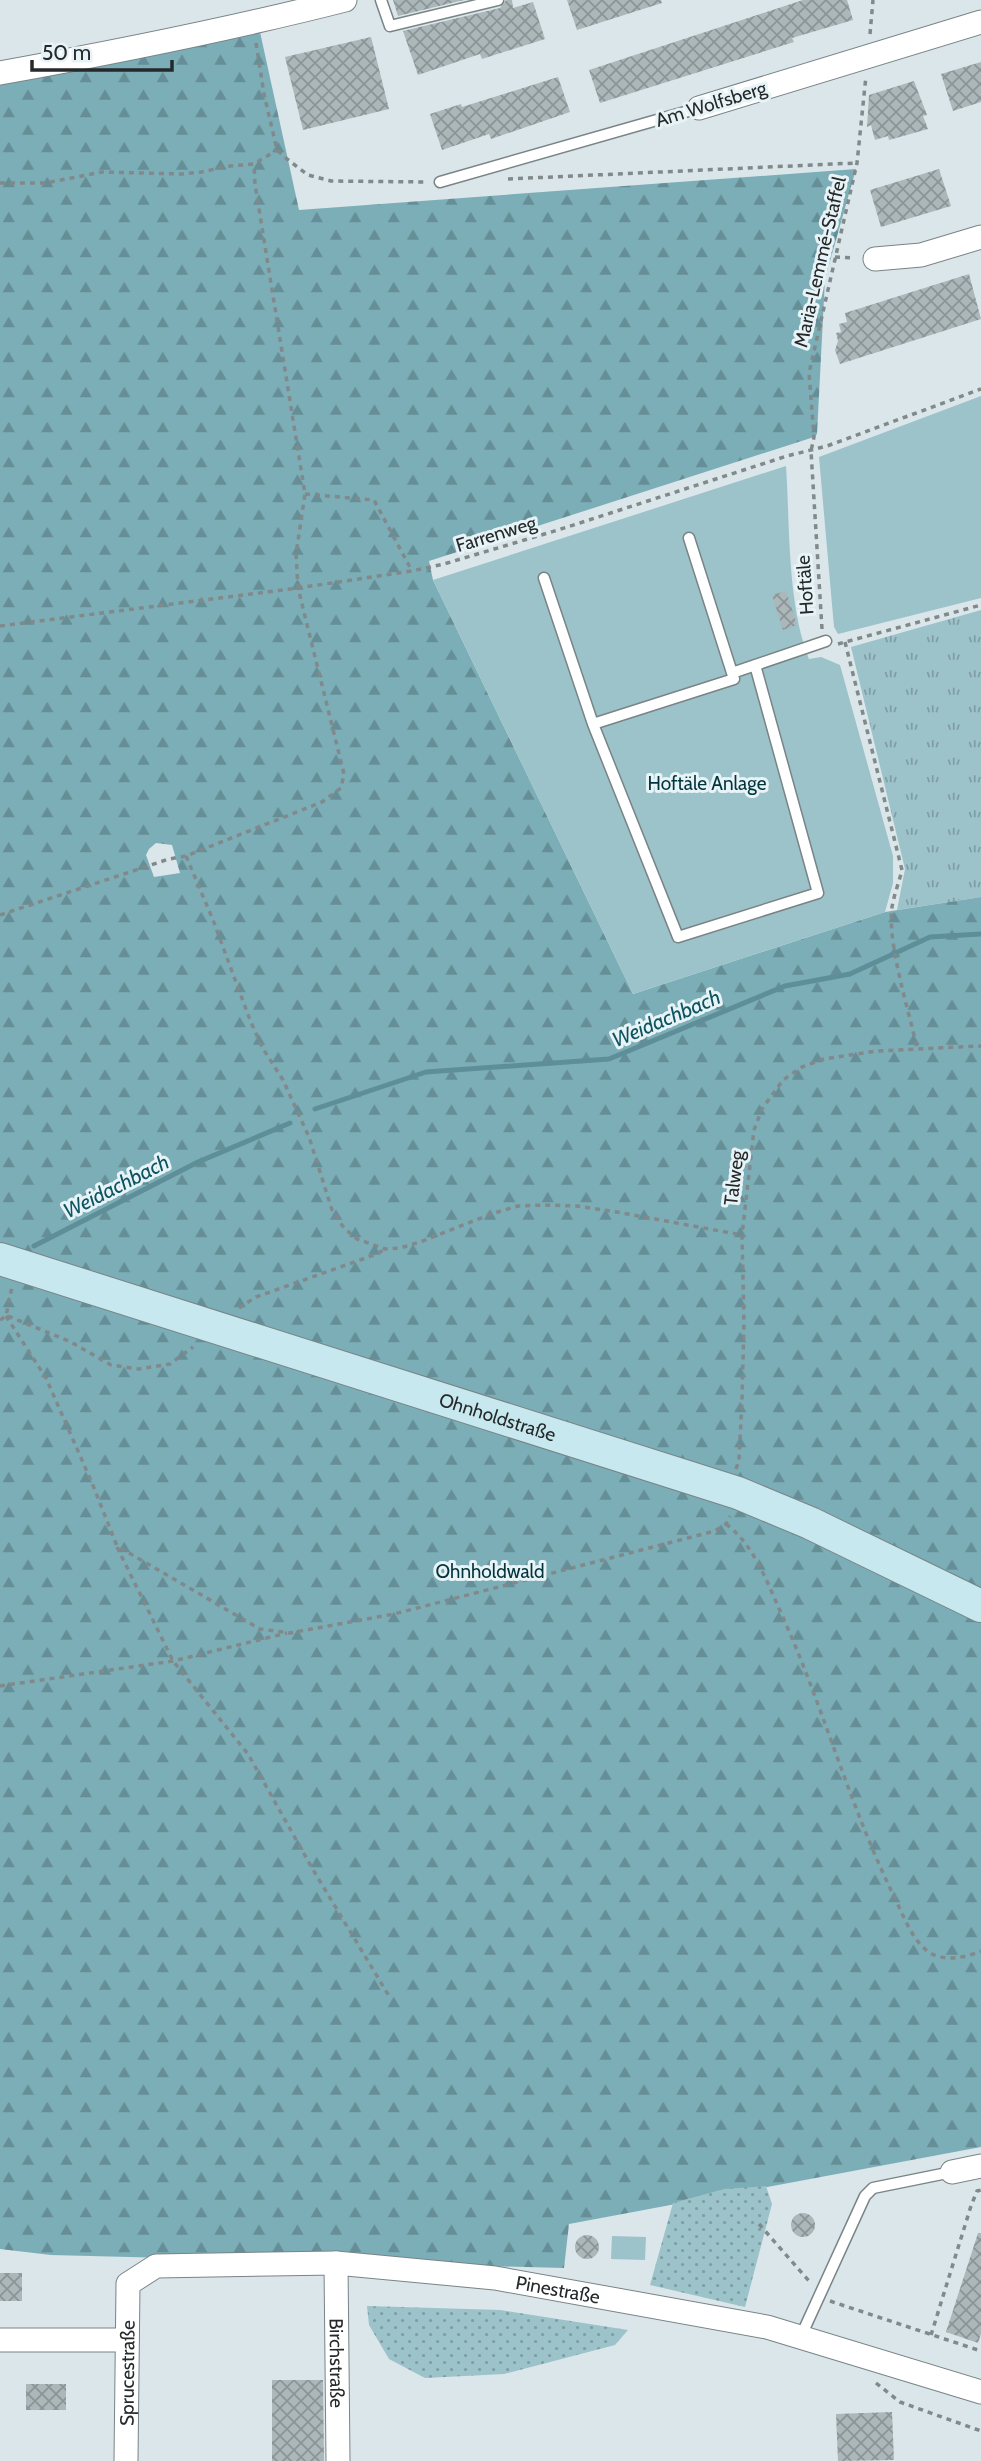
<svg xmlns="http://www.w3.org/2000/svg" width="981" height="2461" font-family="Cabin,sans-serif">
	<defs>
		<pattern id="grass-tufts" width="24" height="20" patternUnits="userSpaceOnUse" patternTransform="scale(1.75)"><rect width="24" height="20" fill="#9cc2ca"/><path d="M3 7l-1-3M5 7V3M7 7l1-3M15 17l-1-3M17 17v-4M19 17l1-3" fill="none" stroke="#7f9ea4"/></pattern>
		<pattern id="forest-firs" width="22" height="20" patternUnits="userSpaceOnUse" patternTransform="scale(1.75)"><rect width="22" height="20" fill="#7caeb8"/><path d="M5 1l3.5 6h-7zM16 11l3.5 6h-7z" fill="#658e96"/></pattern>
		<pattern id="park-dots" width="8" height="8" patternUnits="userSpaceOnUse" patternTransform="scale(1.75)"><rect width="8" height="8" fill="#9cc2ca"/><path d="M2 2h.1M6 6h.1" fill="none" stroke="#7f9ea4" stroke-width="1.8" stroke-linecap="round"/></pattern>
		<pattern id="building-cross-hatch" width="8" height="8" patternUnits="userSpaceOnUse" patternTransform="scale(1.75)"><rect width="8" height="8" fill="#abb7b9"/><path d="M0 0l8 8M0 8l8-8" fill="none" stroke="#8b9597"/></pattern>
	</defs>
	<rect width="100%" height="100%" fill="#dae6e9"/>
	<path fill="url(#grass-tufts)" d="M981,610v287l-84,13 8,-41 -54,-222z"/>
	<path fill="url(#forest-firs)" fill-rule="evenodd" d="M260,32l39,178 557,-41 -31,110 -8,155 -3,3 -385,124 4,19 200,414 252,-82 96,-15v1250l-412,77 -5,44 -513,-13 -51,-6v-2171zM156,843l16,2 8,28 -26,4 -8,-22 3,-6z"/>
	<path fill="url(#park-dots)" d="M766,2186l6,18 -27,103 -95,-22 23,-82 51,-14z
		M367,2306l133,4 128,20 -13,15 -111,29 -79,4 -36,-19 -20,-34z"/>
	<path fill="#9cc2ca" d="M981,396v202l-143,36 -4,-7 -15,-170z
		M786,466c4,60 1,137 23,193l12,-2 19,8 53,191v27l-8,29 -252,82 -200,-414z
		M612,2236l34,1 -1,23 -34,-1z"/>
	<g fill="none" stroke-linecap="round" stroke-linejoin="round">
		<path stroke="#5e8f99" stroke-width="5" d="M315,1109l111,-37 183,-13 176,-73 65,-12 80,-37 51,-3
			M34,1246l164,-84 92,-39"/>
	</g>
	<path fill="url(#building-cross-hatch)" d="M393,0h71l-66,16z
		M506,0h6l1,8 20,-6 12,37 -63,20 -2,-5 -62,21 -15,-44 97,-23z
		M567,0h94l1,3 -85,27z
		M803,0h44l6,20 -61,18 2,4 -38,12 -156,49 -11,-33z
		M371,37l18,72 -86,21 -18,-73z
		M981,62v40l-28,9 -12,-37z
		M558,77l12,35 -79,27 -2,-5 -47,16 -12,-36 31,-10 1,3z
		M914,81l13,34 -4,1 5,13 -39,11 -1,-4 -13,4 -4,-15 -4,2 2,-32z
		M939,169l12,37 -70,21 -11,-37z
		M969,274l12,45 -141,45 -5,-14 3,-9 -2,-8 5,-1 -2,-8 8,-2 -2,-9z
		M786,591l11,34 -14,5 -11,-35z
		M791 2225a12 12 0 1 1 24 0a12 12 0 1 1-24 0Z
		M978,2233h3v101l-3,9 -32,-11z
		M575 2247a12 12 0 1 1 24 0a12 12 0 1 1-24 0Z
		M0,2273h22v28h-22z
		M272,2380h51l1,81h-52z
		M26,2384h40v26h-40z
		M892,2412l2,48 -56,1 -2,-47z"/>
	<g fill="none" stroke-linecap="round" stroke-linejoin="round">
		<defs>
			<path id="lane" d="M381,0l9,26 108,-26
				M440,182l259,-74
				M544,578l49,146 85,213 140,-44 -63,-228
				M732,673l94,-32
				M593,724l141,-45 -45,-141
				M801,2336l64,-140 8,-8 79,-16"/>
			<g id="street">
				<path d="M0,73c116,-21 231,-44 345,-73"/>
				<path d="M699,108l282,-86"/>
				<path d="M875,259l46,-4 60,-18"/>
				<path d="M952,2172l29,-6"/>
				<path id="s1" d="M336,2263l2,198"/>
				<path d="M0,2340h127"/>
				<path id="s2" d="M126,2461l2,-177 28,-18 180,-3 159,15 272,49 214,65"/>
			</g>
			<g id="secondary">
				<path id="s3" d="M0,1259l738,234 72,30 171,83"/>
			</g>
		</defs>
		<use href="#lane" stroke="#798487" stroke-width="13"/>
		<use href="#street" stroke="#798487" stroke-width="25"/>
		<use href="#secondary" stroke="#798487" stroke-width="34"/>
		<path stroke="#81898b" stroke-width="3.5" stroke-dasharray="5 5" stroke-linecap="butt" d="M870,34l3,-34
			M256,43l8,51 13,56 10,9 21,16 23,6 95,1
			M508,179l348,-16
			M0,183h46l56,-11 80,2 19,-2 29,-6 24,-2 23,-14
			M835,257l19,1
			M305,494l69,6 38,71
			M0,626l298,-38 114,-17 32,-7 114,-34 229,-74 40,-10 154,-57
			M822,629l-11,-178 3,-14 -5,-64 48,-210 9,-87
			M845,642l57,228c-3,12 -8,25 -10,37 -5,36 17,104 25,141
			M838,644l143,-39
			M186,856l27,64 37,100 12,27 21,33 26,57 23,73 12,18 13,11 28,10 15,-1 20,-6 71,-28 27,-8 27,-1 32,1 40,6 125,23
			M0,915l169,-56 17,-3 136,-54 19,-14 3,-14 -46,-186 -2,-34 9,-60 -50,-310 -1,-20
			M239,1308l17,-11 118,-42 10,-5
			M6,1316l40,62 46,105 25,63 143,83 30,4 104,-19 321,-83 11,-7 4,-8
			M8,1316l63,26 40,23 28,4 31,-5 23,-17
			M0,1320l6,-4 6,-29
			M736,1469l3,-9 3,-60 2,-78 -2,-87 12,-105 8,-21 21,-29 19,-13 22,-8 52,-8 105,-5
			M726,1524c28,21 41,58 55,89 41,90 67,188 110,277 10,19 18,45 34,59 15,14 40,9 56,2
			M117,1547l56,114 75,93 64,114 77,128
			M0,1686l173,-25 114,-28
			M759,2224l50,57
			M830,2301l151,50
			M931,2335l40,-129 6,-15 4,-1
			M876,2383l24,19 81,29"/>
		<use href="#lane" stroke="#fff" stroke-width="10"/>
		<use href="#street" stroke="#fff" stroke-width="23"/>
		<use href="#secondary" stroke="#c6e8ee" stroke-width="32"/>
	</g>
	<g text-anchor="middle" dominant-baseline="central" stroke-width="6" stroke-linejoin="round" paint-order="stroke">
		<g font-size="19" fill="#25292a" stroke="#e7f3f6">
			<text transform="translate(711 104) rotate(-17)">Am Wolfsberg</text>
			<text transform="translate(820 262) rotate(-77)">Maria-Lemmé-Staffel</text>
			<text transform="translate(496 534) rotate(-17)">Farrenweg</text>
			<text transform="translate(805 585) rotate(-94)">Hoftäle</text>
			<text transform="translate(734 1178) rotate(-83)">Talweg</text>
			<text stroke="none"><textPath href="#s3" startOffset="522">Ohnholdstraße</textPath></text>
			<text stroke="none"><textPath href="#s2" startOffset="614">Pinestraße</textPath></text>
			<text stroke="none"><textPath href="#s1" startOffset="100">Birchstraße</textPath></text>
			<text stroke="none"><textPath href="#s2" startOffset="88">Sprucestraße</textPath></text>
		</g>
		<g font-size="19" fill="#02343c" stroke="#e7f3f6">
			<text x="707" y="783">Hoftäle Anlage</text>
			<text x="490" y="1571">Ohnholdwald</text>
		</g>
		<g font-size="21" font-style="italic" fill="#0c5460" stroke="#e7f3f6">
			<text transform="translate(666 1018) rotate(-23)">Weidachbach</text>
			<text transform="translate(116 1186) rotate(-27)">Weidachbach</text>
		</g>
	</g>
	<path d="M32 60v10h140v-10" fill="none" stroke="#25292a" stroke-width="3.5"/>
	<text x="42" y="60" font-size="21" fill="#25292a" stroke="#e7f3f6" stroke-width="5" paint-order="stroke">50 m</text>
</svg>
